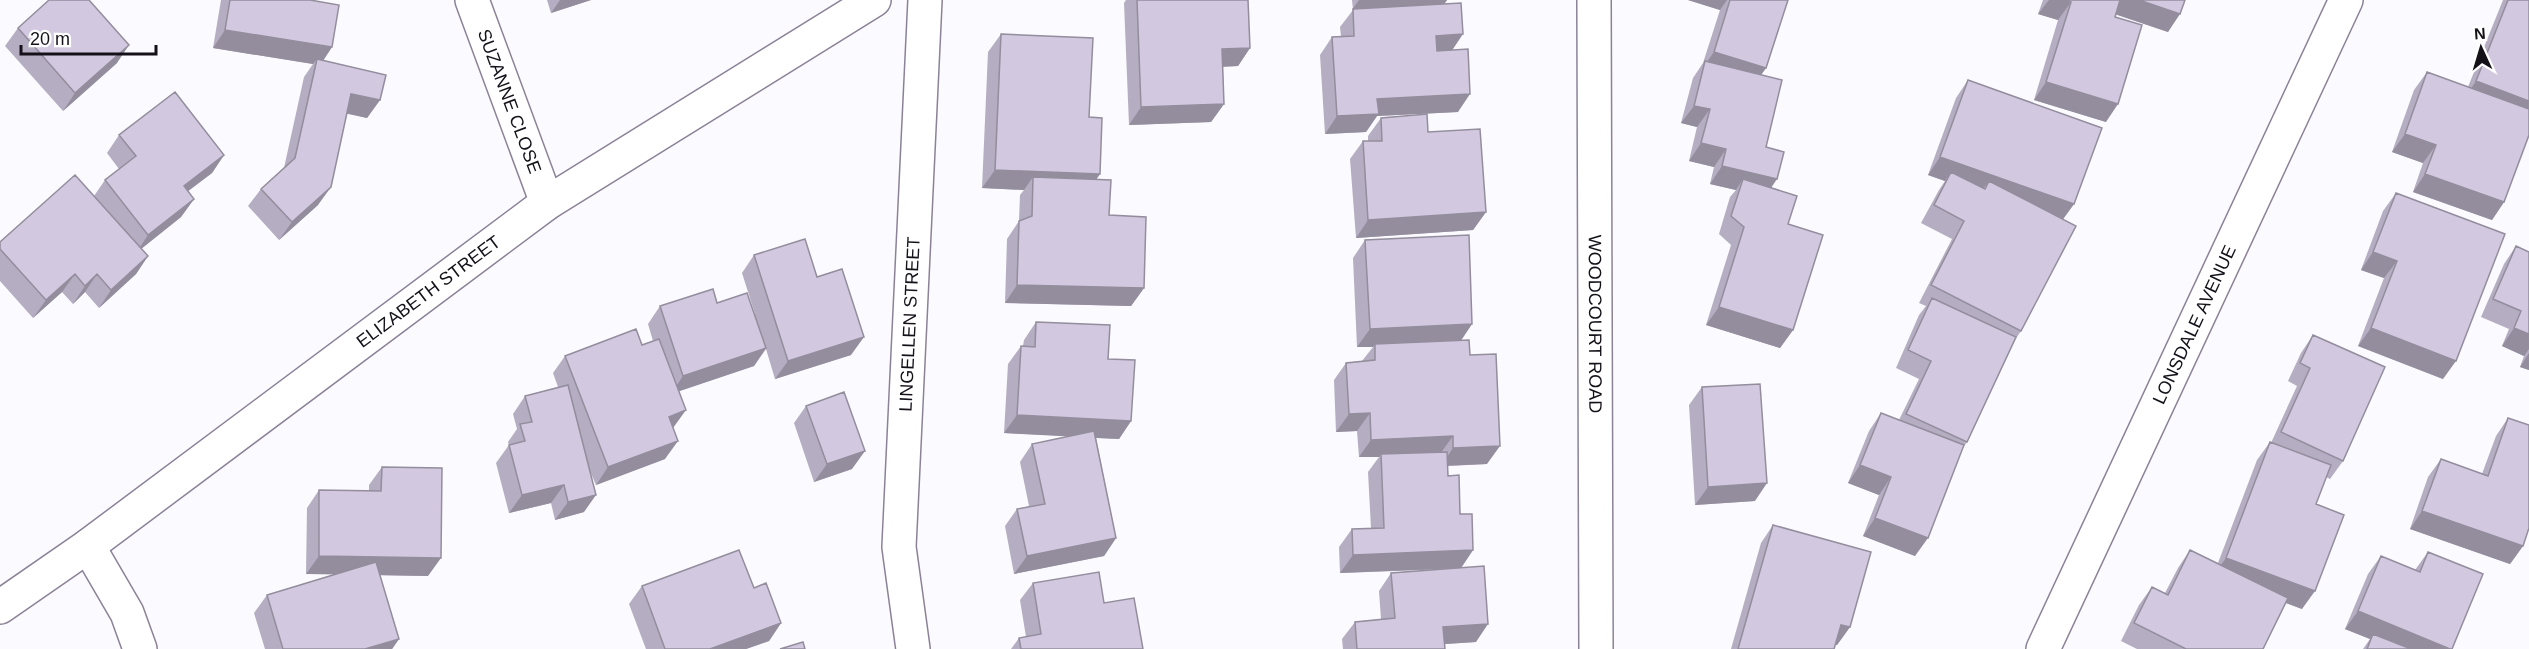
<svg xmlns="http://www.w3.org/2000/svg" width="2529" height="649" font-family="Helvetica,sans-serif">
	<rect width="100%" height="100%" fill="#fbfafe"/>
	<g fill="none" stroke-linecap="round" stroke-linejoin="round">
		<defs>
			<g id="minor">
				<path id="s1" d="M472,0l75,203"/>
				<path id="s2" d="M1594,0l2,649"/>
				<path d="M88,546l39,67 13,36"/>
				<path id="s3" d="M0,607l88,-61 459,-343 327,-203"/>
				<path id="s4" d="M913,649l-14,-102 26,-547"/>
				<path id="s5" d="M2043,649l303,-649"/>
			</g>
		</defs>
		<use href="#minor" stroke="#8b8298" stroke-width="36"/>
		<use href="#minor" stroke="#fff" stroke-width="33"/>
	</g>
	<path fill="#b5adc1" d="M221,0h89l22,47 -9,14 57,39 -13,18 -20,-5 -29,92 -39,35 -31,-34 13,-17 23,-21 20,-91 9,-13 -100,-16z
		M547,0h44l-40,13z
		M1126,0h122l2,48 -12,18 -15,1 1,37 -13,18 -82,3 -5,-122z
		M1352,0h95l-3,4 8,46 6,62 -81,4 -11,16 -41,2 -5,-79 12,-18 9,-1 -1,-9 13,-17z
		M1688,0h100l-22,68 -5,7 5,72 5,41 17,36 5,106 -13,18 -74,-23 25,-80 -12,-11 11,-37 6,-7 -26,-6 4,-17 -25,-6 8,-34 -16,-4 12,-45 10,-15 17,-53z
		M2043,0h142l-17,32 -53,-18 -9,108 -72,-22 24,-80 -20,-6z
		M2503,0h26l-25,202 -12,18 -79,-28 10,-29 -31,-11 22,-62 13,-18 41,15z
		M18,28l99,35 -54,48 -58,-65z
		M1001,34l88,83 7,63 13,35 35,73 -13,18 -126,-3 2,-64 12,-18 1,-26 4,-5 -42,-2 6,-136z
		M1968,80l106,124 -11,15 -42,112 -6,9 -48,102 -4,6 -48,108 -52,-20 16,-41 -31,-12 21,-52 12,-18 18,7 20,-41 -23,-11 23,-53 7,-9 -7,-3 33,-64 -31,-16 18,-33 6,-9 -17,-6 28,-77z
		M1381,118l47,14 58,80 -13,18 -117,8 -6,-79 13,-18h5v-5z
		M119,135l105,20 -12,18 -24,18 6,8 -13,18 -40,32 7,7 -12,18 -37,34 -14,-16 -12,12 -11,-12 -29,26 -33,-37v-39l94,-46 11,-16 14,-11 -12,-16z
		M2396,193l47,186 -85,-33 26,-68 -23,-8 22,-59z
		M1365,240l107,84 -11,16 9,15 17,109 -39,2v10l25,74 -12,18 15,74 -32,2 1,5h-102l-1,-10 13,-17 26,-3 -2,-28 12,-18 61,-4 -112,4 -1,-26 13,-18 19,-1 -3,-56 11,-15h-20l-2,-26 -21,1 -2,-52 12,-17 16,-2 11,-14h-16l-4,-89z
		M2516,246l13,6v118l-9,-3 4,-11 -22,-10 7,-17 -28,-12 23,-53z
		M754,255l63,22 34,78 -76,24 -9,-30 -12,17 -75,25 -6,37 -8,31 -69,26 -6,-14 -6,41 -29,8 -4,-17 -42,10 -13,-50 13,-18 -1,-3 9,-13 -4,-15 12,-18 33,-9 -5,-14 12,-17 77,-11 11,-4 -5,-17 12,-18 57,-3 38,11 -13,-41z
		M1036,322l72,37 23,62 -12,18 -23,-1 20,100 -12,18 -90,18 -9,-48 12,-17 12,-3 -9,-44 12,-18 37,-8 -65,-3 4,-69 13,-18h2l1,-6z
		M2313,335l30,126 -13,18 -4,-2 -10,27 -14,105 -16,-6 -23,46h-126l-16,-8 18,-36 13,-18 13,6 13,-25 12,-18 28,13 39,-103 13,-18 1,1 26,-57 -9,-5 13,-28z
		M1702,387l53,114 -60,4 -6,-100z
		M806,406l46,63 -38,13 -20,-59z
		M2508,418l15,128 -13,18 -100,-35 18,-52 13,-18 41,15 14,-38z
		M382,467l46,109 -48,-1 19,64 -7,10h-127l-11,-36 13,-18 68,-21h-29l1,-66 12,-18 50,1v-6z
		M1773,525l77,102 -13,18h-2l-1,4h-103l30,-106z
		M2428,552l22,97h-87l7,-10 -25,-10 23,-55 13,-18 34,14z
		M1033,583l71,20 39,46h-132l8,-11 7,-1 -6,-37z
		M642,586l112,2 27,35 -12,18 -23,8h-100l-17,-45z"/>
	<path fill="#938d9d" d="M560,0h31l-40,13z
		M1359,0h88l-4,6 -91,4z
		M1688,0h39l-7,10z
		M2049,0h15l7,2 -13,18 -20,-6z
		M2073,0h66l41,14 -12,18z
		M225,30l107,17 -12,18 -3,-6 -4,5 -100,-16z
		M1463,34l-12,18 -27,2 12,-18z
		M129,45l-12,18 -54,48 12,-18z
		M1250,48l-12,18 -28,1 12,-18z
		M1714,52l52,16 -13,18 -49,-20z
		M2476,81l53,20v9l-65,-11z
		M2046,82l72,22 -12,18 -72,-22z
		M351,94l29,6 -13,18 -28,-6z
		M1470,94l-12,18 -81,4 -11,16 -41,2 12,-18 40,-17z
		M1224,104l-13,18 -82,3 12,-18z
		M1694,106l16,3 -13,18 -16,-4z
		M2405,134l31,11 -13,18 -31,-11z
		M1701,143l25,6 -12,18 -25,-6z
		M224,155l-12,18 -41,31 13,-18z
		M1940,157l134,47 -13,18 -72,-41 -9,12 -29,-21 -6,9 -17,-6z
		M1722,166l55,13 -12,18 -22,-18 -7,11 -26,-6z
		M995,170l105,4 -12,18 -55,-15 -9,13 -42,-2z
		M2425,174l79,28 -12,18 -79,-28z
		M331,187l-13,18 -39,35 13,-18z
		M194,199l-13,18 -45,36 12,-18z
		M1486,212l-13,18 -117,8 12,-18z
		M2373,252l24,9 -13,17 -23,-8z
		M148,256l-12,18 -37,34 12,-18z
		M75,274l-13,18 -29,26 13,-18z
		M97,274l-12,18 -12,12 12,-18z
		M1017,285l127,3 -13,18 -126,-3z
		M1719,307l74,23 -13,18 -74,-23z
		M1472,324l-12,18 -85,2 -2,3h-16l13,-18z
		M2371,328l85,33 -13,18 -85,-33z
		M2514,328l15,6v15l-5,7 -22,-10z
		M864,337l-13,18 -76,24 13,-18z
		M766,348l-12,18 -83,28 12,-18z
		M2529,353v17l-9,-3z
		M686,410l-13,18 -4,-11z
		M1370,413l-13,18 -21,1 13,-18z
		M1017,415l114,6 -12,18 -115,-6z
		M1453,436l-13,18h-59l-2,3h-20l12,-17z
		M678,441l-13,18 -69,26 12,-18z
		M1500,446l-13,18 -46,2 12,-18z
		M865,451l-13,18 -38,13 13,-18z
		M1860,465l31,12 -12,18 -31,-12z
		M1767,483l-12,18 -60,4 13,-18z
		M564,485l-13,18 -42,10 13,-18z
		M596,495l-12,17 -29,8 13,-18z
		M2422,511l101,35 -13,18 -100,-35z
		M1875,518l53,20 -13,18 -52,-20z
		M1116,538l-12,18 -90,18 13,-18z
		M1473,550l-12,18 -121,5 13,-18z
		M319,556l122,2 -13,18 -122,-2z
		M2226,558l89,33 -13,18 -89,-33z
		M2358,611l92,38h-57l-20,-15 -3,5 -25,-10z
		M781,623l-12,18 -23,8h-36z
		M1488,624l-12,18 -46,3 13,-18z
		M1841,625l9,2 -13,18 -9,-2z
		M399,639l-7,10h-27z"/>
	<path fill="#d2c9e0" stroke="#938d9d" stroke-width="1.5" d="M49,0h40l40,45 -54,48 -57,-65z
		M230,0h80l29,5 -7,42 -107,-17z
		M1137,0h111l2,48 -28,1 2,55 -83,3z
		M1730,0h58l-22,68 -52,-16z
		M2064,0h56l-5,17 27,8 -24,79 -72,-22 25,-80z
		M2139,0h46l-5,14z
		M2508,0h21v101l-53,-20z
		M1461,3l2,31 -27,2 1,15 31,-2 2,45 -93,5 2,15 -42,2 -5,-79 22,-1 -1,-27z
		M1001,34l92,4 -4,79 13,1 -2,56 -105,-4z
		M317,59l69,16 -6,25 -29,-6 -20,93 -39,35 -31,-33 34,-31z
		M1705,61l77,19 -16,67 18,5 -7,27 -55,-13 4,-17 -25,-6 9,-34 -16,-3z
		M2427,72l102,37v26l-25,67 -79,-28 11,-29 -31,-11z
		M1968,80l134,48 -28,76 -134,-47z
		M175,92l49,63 -40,31 10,13 -46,36 -43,-55 31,-24 -17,-21z
		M1427,114l1,18 52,-3 6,83 -118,8 -5,-79h19l-1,-23z
		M1951,172l34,17 4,-8 87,45 -55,105 -90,-46 33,-64 -30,-16z
		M75,175l73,81 -37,34 -14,-16 -12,12 -10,-12 -29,26 -46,-51v-7z
		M1033,177l78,3 -2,35 37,2 -2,71 -127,-3 2,-64 13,-5z
		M1743,179l54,17 -9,28 35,11 -30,95 -74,-23 25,-80 -13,-11z
		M2396,193l109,41 -49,127 -85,-33 26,-67 -24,-9z
		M1469,235l3,89 -102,5 -5,-89z
		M805,239l12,38 25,-8 22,68 -76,24 -34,-106z
		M2516,246l13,6v82l-15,-6 7,-17 -28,-12z
		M713,289l4,14 30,-10 19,55 -83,28 -23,-70z
		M1932,298l84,39 -49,105 -61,-28 25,-53 -23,-11z
		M1036,322l74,3 -2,34 27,1 -4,61 -114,-6 4,-69 14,1z
		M636,329l6,16 17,-6 27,71 -17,7 9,24 -70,26 -43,-111z
		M2313,335l72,32 -42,94 -62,-29 29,-64 -10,-5z
		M1469,340l1,15 26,-1 4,92 -47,2v-12l-82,4 -1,-27 -21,1 -3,-51 29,-3v-16z
		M1760,384l7,99 -59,4 -6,-100z
		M568,385l28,110 -28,7 -4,-17 -42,10 -13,-50 16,-4 -5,-17 12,-2 -7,-26z
		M844,392l21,59 -38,13 -21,-58z
		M1881,413l83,32 -36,93 -53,-20 16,-41 -31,-12z
		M2508,418l21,7v103l-6,18 -101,-35 19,-52 47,17z
		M1094,431l22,107 -89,18 -10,-47 28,-5 -13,-60z
		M2270,442l61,23 -15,39 28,11 -29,76 -89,-33z
		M1447,452l1,24 11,-1 1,39h12l1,36 -120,5 -1,-26 32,-1 -3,-74z
		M382,467l60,1 -1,90 -122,-2v-66l62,1z
		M1773,525l98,27 -21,75 -9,-2 -7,24h-96z
		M739,550l15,38 12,-5 15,40 -71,26h-45l-23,-63z
		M2190,550l98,48 -25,51h-77l-52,-26 18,-36 16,8z
		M2428,552l55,22 -31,75h-2l-92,-38 23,-55 39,16z
		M376,562l23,77 -34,10h-82l-16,-54z
		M1484,566l4,58 -45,3 2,22h-88l-2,-27 40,-4 -4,-45z
		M1099,572l5,31 30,-5 9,51h-122l-2,-11 22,-4 -8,-51z
		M2373,634l38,15h-44z
		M803,642l2,7h-25z"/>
	<g text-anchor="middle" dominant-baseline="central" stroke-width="4.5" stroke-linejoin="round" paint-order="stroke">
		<g font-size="18" fill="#141119" stroke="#fff">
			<text stroke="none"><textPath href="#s1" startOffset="108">SUZANNE CLOSE</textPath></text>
			<text stroke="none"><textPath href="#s3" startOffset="532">ELIZABETH STREET</textPath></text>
			<text stroke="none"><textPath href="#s2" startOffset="324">WOODCOURT ROAD</textPath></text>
			<text stroke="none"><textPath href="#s5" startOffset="358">LONSDALE AVENUE</textPath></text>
			<text stroke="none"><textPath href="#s4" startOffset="326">LINGELLEN STREET</textPath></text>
		</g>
	</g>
	<g transform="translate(2481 48) rotate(356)" stroke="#ffffff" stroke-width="4.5" paint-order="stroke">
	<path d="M0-4.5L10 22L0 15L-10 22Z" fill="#141119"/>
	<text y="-9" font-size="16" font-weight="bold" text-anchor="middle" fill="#141119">N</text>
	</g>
	<path d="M21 45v9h135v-9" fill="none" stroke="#141119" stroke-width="3"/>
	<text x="30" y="45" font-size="18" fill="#141119" stroke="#ffffff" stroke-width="4.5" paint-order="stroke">20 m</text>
</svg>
